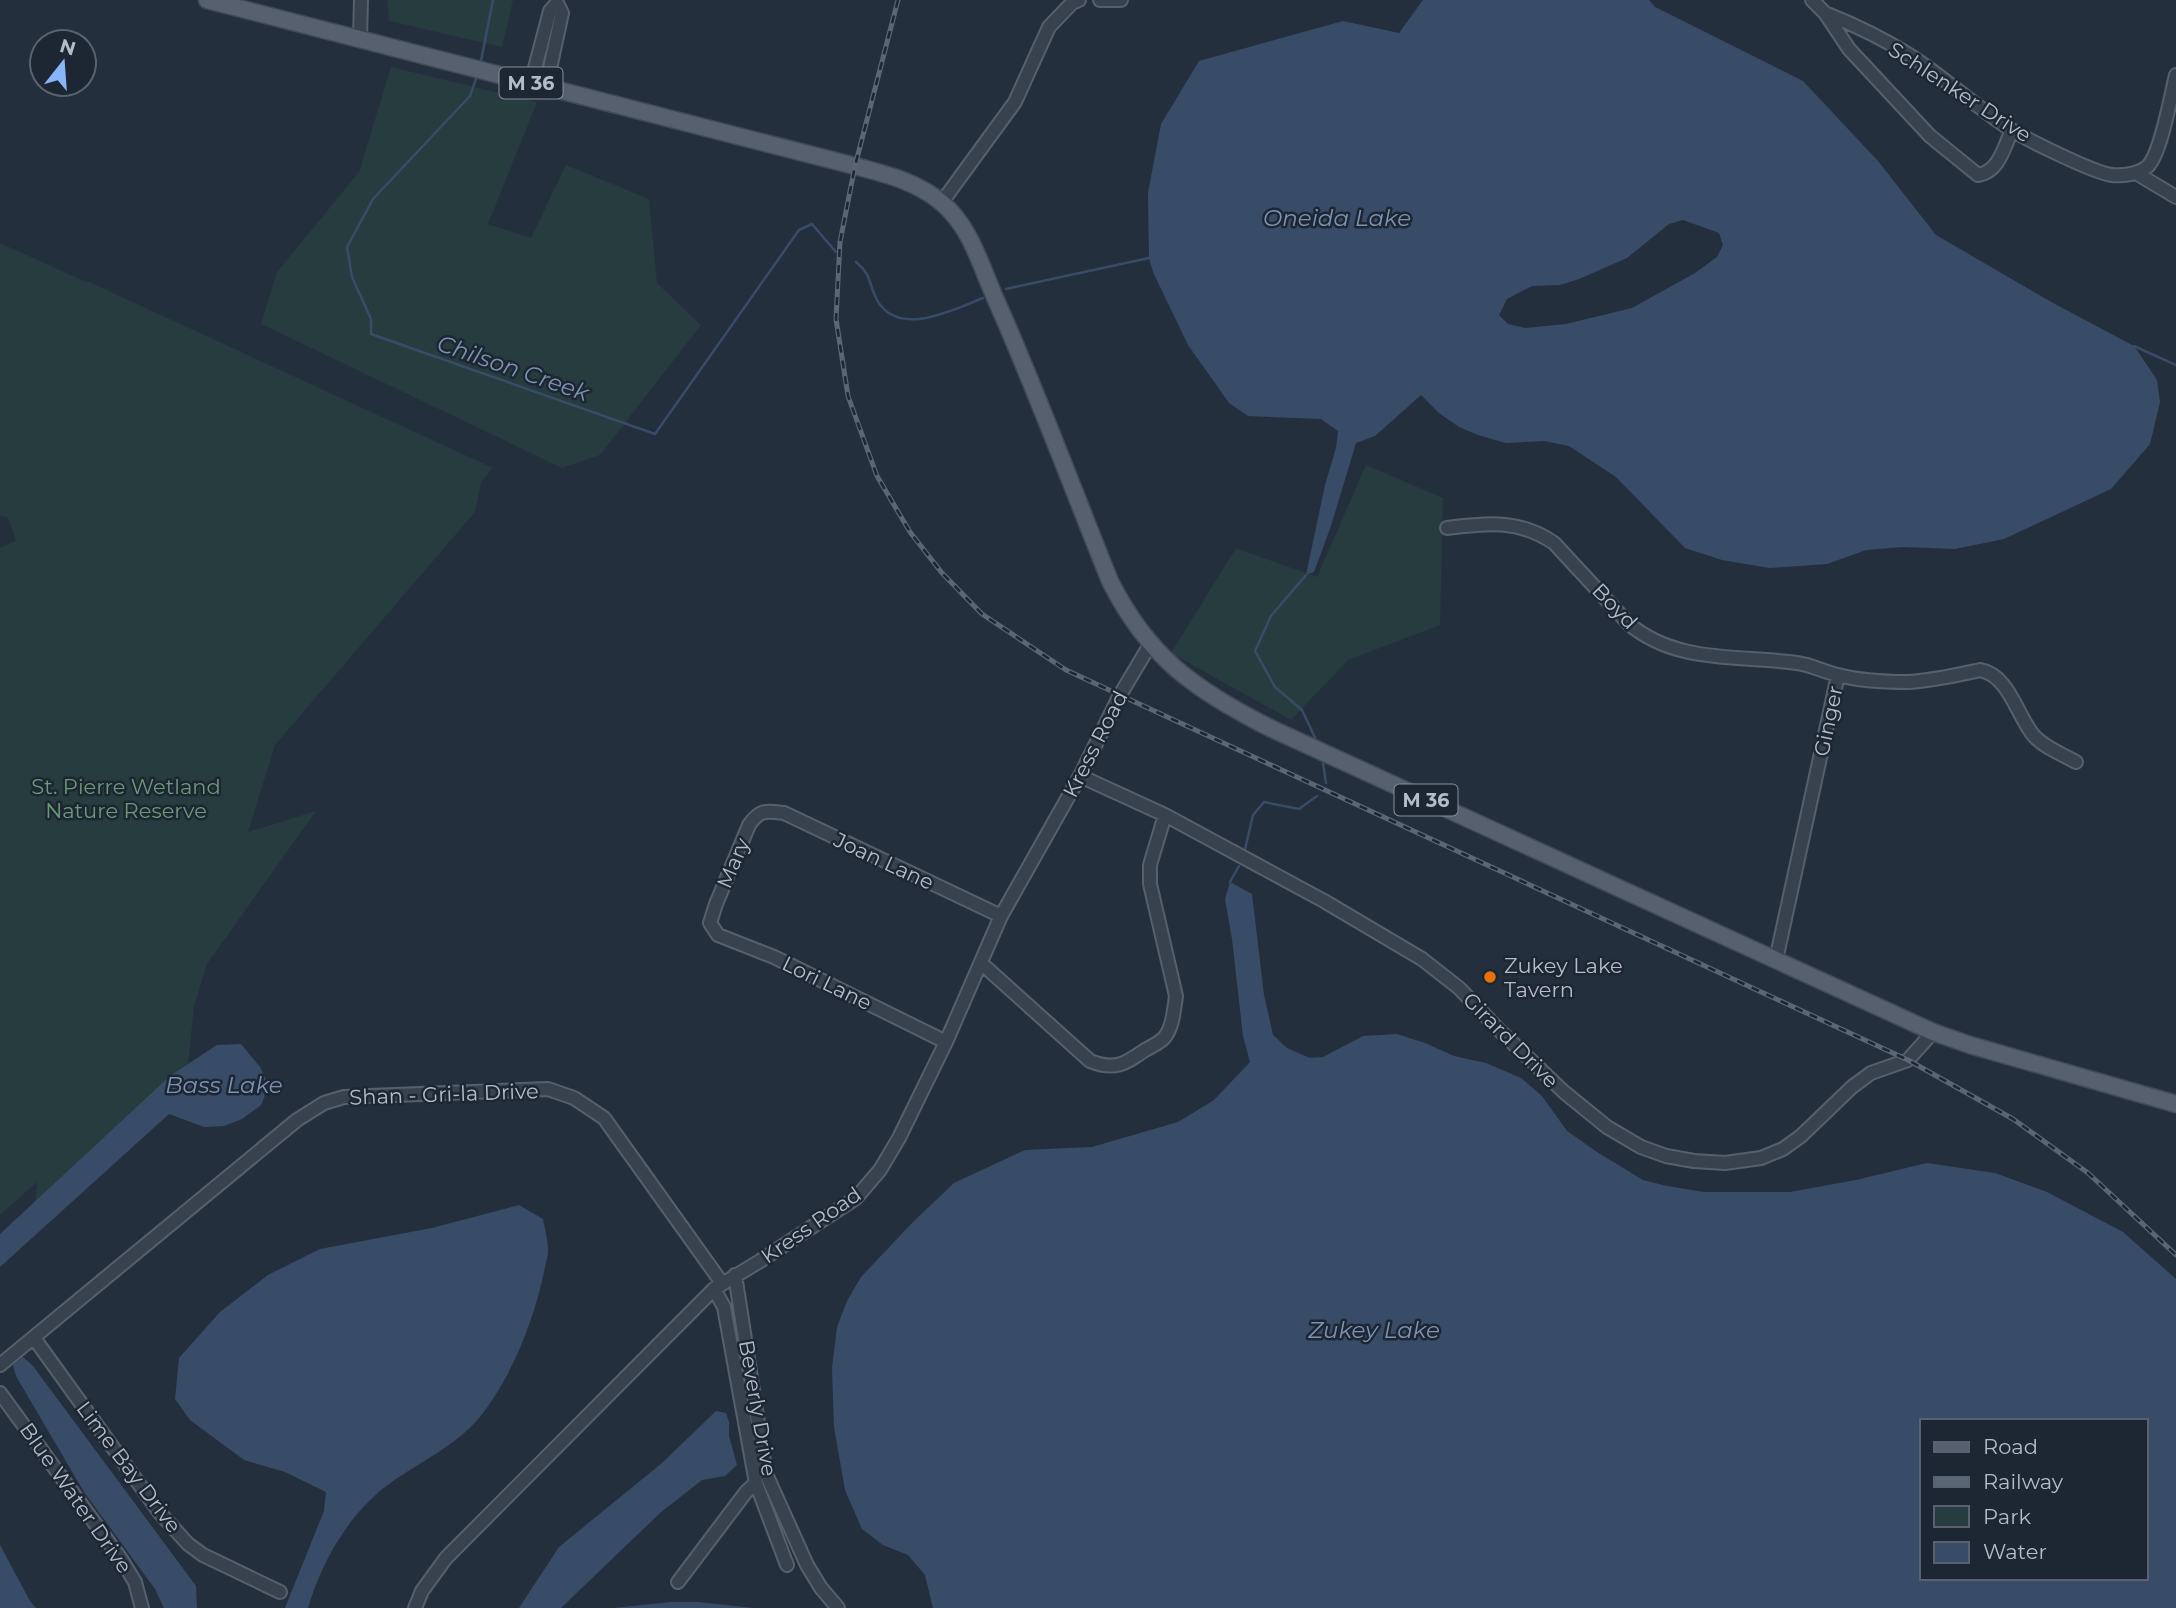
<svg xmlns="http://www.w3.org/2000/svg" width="2176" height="1608" font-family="Montserrat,sans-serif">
	<rect width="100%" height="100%" fill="#242f3e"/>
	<path fill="#263c3f" d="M387,0h126l-11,47 -113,-26z
		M391,67l146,35 -49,122 43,14 35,-73 83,34 8,84 44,42 -101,130 -38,13 -301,-144 16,-52 82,-100z
		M0,243l86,39 1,-1 406,187 -12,14 -6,30 -200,233 -27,87 68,-21 -109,153 -13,42 -7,69 -152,132 2,-25 -37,33v-667l16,-7 -8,-23 -8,-3z
		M1366,465l77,33 -3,127 -92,35 -57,60 -120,-67 65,-105 81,29z"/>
	<path fill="#394c67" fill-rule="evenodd" d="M1423,0h226l6,7 148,74 75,80 58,74 117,68 81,43 23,34 3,22 -10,42 -39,45 -107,50 -49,10 -53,-2 -36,3 -39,14 -57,4 -48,-8 -37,-12 -69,-71 -47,-31 -25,-5 -38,2 -28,-8 -19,-8 -20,-14 -18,-18 -46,41 -19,7 -25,83 -17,46 -8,3 19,-90 11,-37 2,-17 -17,-12 -73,-3 -19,-13 -41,-58 -35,-73 -4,-14 -1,-65 13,-69 38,-63 144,-40 56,12zM1683,220l36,13 4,12 -6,12 -22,16 -63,35 -66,16 -41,4 -17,-4 -9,-9 8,-16 25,-13 28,-1 19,-6 48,-21 42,-34z
		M1230,882l22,12 12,101 9,40 14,13 23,10 13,-1 40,-21 34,-2 28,9 29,13 32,7 35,15 21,18 25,35 30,21 46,28 24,6 37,6h86l66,-12 71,-17 68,10 52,19 76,40 53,47v329h-1243l-8,-33 -17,-20 -25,-10 -21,-16 -17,-39 -11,-63 -2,-59 5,-41 10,-26 14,-24 52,-55 41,-39 71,-33 67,-3 86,-25 36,-22 36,-38 -7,-26 -11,-97 -7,-40zM1922,1421h224v157h-224z
		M241,1044l19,23 9,19 -8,19 -19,14 -18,7 -20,1 -35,-13 -169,153v-33l171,-159 46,-30z
		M519,1205l24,14c2,10 5,22 5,32 0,7 -3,14 -4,21 -10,48 -33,107 -65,146 -23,27 -57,43 -86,63 -42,29 -71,79 -85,127h-23l39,-97 2,-19 -41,-20 -41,-12 -54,-40 -15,-21 4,-41 41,-46 48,-37 52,-26 112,-21z
		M23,1357l10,9 163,220 1,22h-33l-9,-19 -71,-97 -68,-116 -3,-11z
		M716,1411l10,2 3,9v14l8,29 -12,11 -23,4 -42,33 -99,95h-42l40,-61 103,-84z
		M0,1545l30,56 6,7h-36z
		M671,1602h27l56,6h-141z"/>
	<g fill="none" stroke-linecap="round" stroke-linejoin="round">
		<path stroke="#394c67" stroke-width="2.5" d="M481,61l12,-61
			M477,76l-7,20 -97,103 -26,48 5,30 19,42v15l284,100 144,-204 13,-6 24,28
			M856,262c16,13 12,21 21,38 21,38 76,10 106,-2
			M1006,289l143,-31
			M2134,346l42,19
			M1306,575l-35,41 -16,35 20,36 27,23 15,32
			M1323,763l3,20
			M1244,854l9,-39 11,-13 35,7 18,-13
			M1230,882l9,-16"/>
		<defs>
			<path id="minor" d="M1100,0h21
				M1812,0l13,13 24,36 81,87 48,39c21,-3 26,-28 34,-45
				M1825,13c30,12 59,26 86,43 34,22 65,51 99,73 18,11 84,44 102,46 11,1 28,-1 36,-9 13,-13 23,-71 28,-91
				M360,38l1,-38
				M531,83l19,-72 7,-8 5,10 -16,74
				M2136,173l40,24
				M942,202l73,-100 34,-75 23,-24 7,-3
				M1447,528c40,-5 72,-9 107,15l75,81c48,40 110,31 168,39 15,2 27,9 41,12 19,5 49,7 69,7 24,-1 50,-7 73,-12 29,5 37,46 54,66 11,12 28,18 42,26
				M1080,776l85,39 159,86 98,58 37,29 40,42 65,62 43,35 34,20 25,9 28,5 31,2 36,-5 22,-9 18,-13 51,-49 19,-14 37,-13 25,-28
				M1776,960l62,-285
				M981,963l109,98c25,10 35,3 55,-11 6,-3 14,-7 19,-12 9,-10 10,-29 12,-42l-26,-112v-19l15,-50
				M946,1042l-172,-85 -56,-22 -8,-12 6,-19 33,-79c11,-16 17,-14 35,-12l217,103
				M735,1275l31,199 41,91 14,23 17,20
				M714,1289l10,18 32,176 31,82
				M34,1338l126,175 28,31 15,11 77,37
				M0,1365l297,-245 27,-17 20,-6 204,-8 26,9 30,20 118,165
				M0,1393l121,166 14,23 7,26
				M678,1582l68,-90 10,-9
				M415,1608l7,-17 24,-33 268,-269 46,-28 96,-63 24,-28 19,-32 47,-96 55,-126 79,-140 40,-81 31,-52"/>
			<path id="major" d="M207,0l648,166c31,8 63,16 87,37 29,24 39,64 54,97 41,92 76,187 114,281 38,76 85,109 160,147l663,304 37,13 206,59"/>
		</defs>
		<use href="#minor" stroke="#565f6c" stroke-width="16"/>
		<use href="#major" stroke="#414a57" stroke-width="19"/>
		<use href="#minor" stroke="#38414e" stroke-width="12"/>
		<use href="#major" stroke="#56606e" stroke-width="16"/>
		<defs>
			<path id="rail" d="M898,0l-43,166 -15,76 -4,77 12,77 29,80 33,56 32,41 40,41 84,56 842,390 105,59 75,54 88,82"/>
		</defs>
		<use href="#rail" stroke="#5a6575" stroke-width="5"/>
		<use href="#rail" stroke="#1d2633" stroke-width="2.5" stroke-dasharray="8" stroke-linecap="butt"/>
	</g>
	<circle fill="#e8710a" stroke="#1d2633" stroke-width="2.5" cx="1490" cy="977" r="7"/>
	<g text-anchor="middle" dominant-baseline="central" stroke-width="5" stroke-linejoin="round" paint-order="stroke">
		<g fill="#1d2633" stroke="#878f9c" stroke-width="2">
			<rect x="499.5" y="67.5" width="63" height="31" rx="5"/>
			<rect x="1394.5" y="784.5" width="63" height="31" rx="5"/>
		</g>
		<g font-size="19" font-weight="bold" fill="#b4bcc9">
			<text x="531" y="83">M 36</text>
			<text x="1426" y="800">M 36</text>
		</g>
		<g font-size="21" fill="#b4bcc9" stroke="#1d2633">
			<text transform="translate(1960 92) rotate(33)">Schlenker Drive</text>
			<text transform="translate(1615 606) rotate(46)">Boyd</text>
			<text transform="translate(1828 721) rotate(-78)">Ginger</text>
			<text transform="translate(1095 744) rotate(-63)">Kress Road</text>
			<text transform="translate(884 861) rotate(25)">Joan Lane</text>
			<text transform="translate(733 863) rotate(-67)">Mary</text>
			<text transform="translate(827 983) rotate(26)">Lori Lane</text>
			<text transform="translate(1511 1040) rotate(45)">Girard Drive</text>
			<text transform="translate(444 1094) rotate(-2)">Shan - Gri-la Drive</text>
			<text transform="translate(811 1225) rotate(-35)">Kress Road</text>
			<text transform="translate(758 1408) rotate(80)">Beverly Drive</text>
			<text transform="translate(129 1467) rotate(53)">Lime Bay Drive</text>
			<text transform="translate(76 1498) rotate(55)">Blue Water Drive</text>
		</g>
		<g font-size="21" fill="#6b9a76" stroke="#1d2633">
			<text x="126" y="786">St. Pierre Wetland<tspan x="126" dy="24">Nature Reserve</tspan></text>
		</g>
		<g font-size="21" fill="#b4bcc9" stroke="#1d2633" text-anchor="start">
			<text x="1504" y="965">Zukey Lake<tspan x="1504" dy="24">Tavern</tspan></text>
		</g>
		<g font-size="23" font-style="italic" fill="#7c92b1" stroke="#1d2633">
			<text x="1337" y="218">Oneida Lake</text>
			<text transform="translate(513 368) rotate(19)">Chilson Creek</text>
			<text x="224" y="1085">Bass Lake</text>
			<text x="1374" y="1330">Zukey Lake</text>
		</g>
	</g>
	<rect x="1920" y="1419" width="228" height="161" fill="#1d2633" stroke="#59626f" stroke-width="2"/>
	<rect x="1934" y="1442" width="35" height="10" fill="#56606e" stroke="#59626f" stroke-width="2"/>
	<text x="1983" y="1454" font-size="21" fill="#b4bcc9">Road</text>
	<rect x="1934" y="1477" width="35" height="10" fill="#5a6575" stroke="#59626f" stroke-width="2"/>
	<text x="1983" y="1489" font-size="21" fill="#b4bcc9">Railway</text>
	<rect x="1934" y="1506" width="35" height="21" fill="#263c3f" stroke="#59626f" stroke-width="2"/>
	<text x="1983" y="1524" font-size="21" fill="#b4bcc9">Park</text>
	<rect x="1934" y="1542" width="35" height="21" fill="#394c67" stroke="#59626f" stroke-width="2"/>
	<text x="1983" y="1559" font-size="21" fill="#b4bcc9">Water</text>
	<g transform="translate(63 63) rotate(17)"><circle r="33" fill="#1d2633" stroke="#59626f" stroke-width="2"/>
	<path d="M0-5L12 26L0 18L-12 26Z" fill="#8ab4f8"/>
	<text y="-10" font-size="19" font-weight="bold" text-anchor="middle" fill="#b4bcc9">N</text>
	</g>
</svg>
